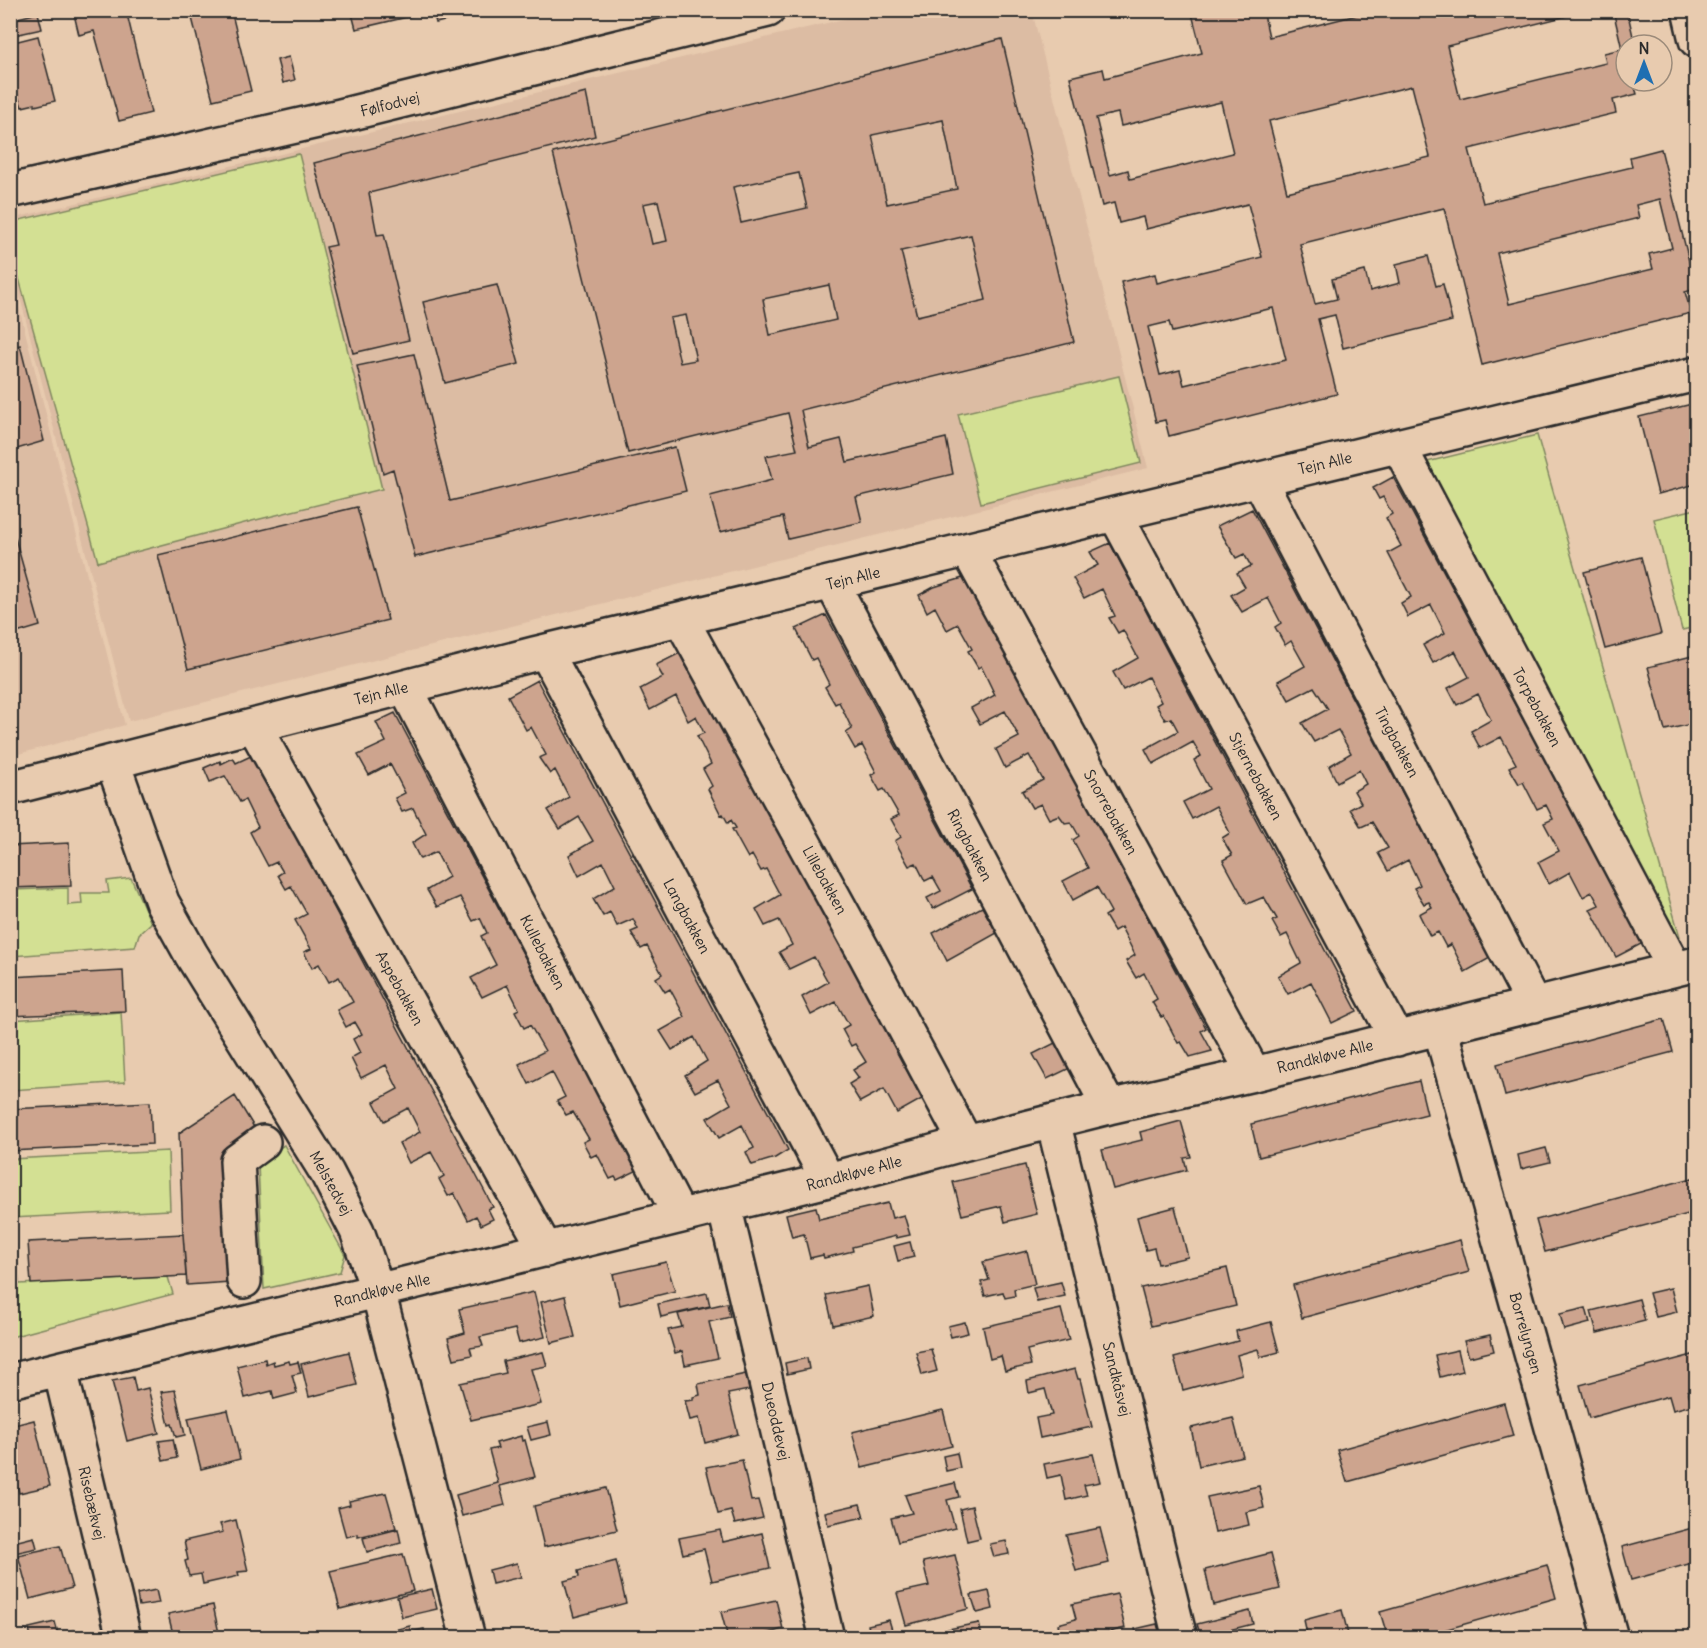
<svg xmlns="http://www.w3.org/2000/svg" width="1707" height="1648" font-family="Delius,sans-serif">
	<rect width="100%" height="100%" fill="#e8cbaf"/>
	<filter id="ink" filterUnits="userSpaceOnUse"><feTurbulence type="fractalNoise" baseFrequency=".0167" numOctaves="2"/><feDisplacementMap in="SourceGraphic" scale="12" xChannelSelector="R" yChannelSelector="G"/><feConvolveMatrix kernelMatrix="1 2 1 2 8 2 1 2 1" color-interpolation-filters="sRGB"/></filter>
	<g filter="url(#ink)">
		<path fill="#dcbca3" d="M877,11h155l116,457 -1019,253 -118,-459 -1,-43z
			M10,272l115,453 -114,31h-1z"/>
		<path fill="#d3e093" stroke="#7f865f" stroke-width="1.5" d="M299,154l83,335 -130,32 -154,41 -87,-312v-28z
			M1119,376l22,87 -160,40 -23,-89z
			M1537,435l143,502 -5,1 -252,-475z
			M1696,509v118l-14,3 -28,-111z
			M131,878l20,45 -12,11 -4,13 -124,9v-66l57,-2v17l14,-1 -1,-11h28l-2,-12z
			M121,1012l4,70 -114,8v-70z
			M284,1145l61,110 -5,17 -76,17 -6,-124z
			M168,1151l2,59 -159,8v-59z
			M11,1245h5l3,39 149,-7 5,17 -162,43z"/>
		<path fill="#cda48e" stroke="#2b2b2b" stroke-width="1.5" fill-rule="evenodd" d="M73,10h53l25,103 -32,8 -25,-90 -15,4z
			M190,10h41l20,81 -38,9z
			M351,10h120l1,4 -36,9 -3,-12 -77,18z
			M1191,10h72l6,27 108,-27h214l-144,36 13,53 146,-36 -2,-10 18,-4 -9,-39h14l8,35h-9v36h7l4,13 -24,6 3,13 -147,36 14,54 149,-36 -2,-10 31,-8 35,140 -11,3 6,21 -209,52 -38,-157 -144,36 15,60 22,-5 -5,-20 33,-8 5,20 30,-8 -4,-19 32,-8 8,30 7,-2 9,37 -109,27 -8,-33 -17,4 19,75 -168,42 -4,-16 -9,2 -35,-140 34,-8 2,9 105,-26 -14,-53 -102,25 -3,-12 -24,6 -5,-20 -12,3 -32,-129 33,-8 2,9 97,-25zM1412,86l18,71 -143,35 -18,-71zM1221,102l12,51 -103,26 -2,-9 -18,5 -14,-57 22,-5 3,13zM1660,199l12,49 -23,6 4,15 -144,35 -12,-51 142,-35 -3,-13zM1273,308l13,52 -102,25 -4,-15 -20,5 -12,-48 21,-5 3,10z
			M38,13l4,16 -32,7v-16z
			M38,36l17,65 -20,5v-2l-13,3 -7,-19 -5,1v-46z
			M1002,39l72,303 -273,68 8,37 32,-8 6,23 99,-24 7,36 -97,23 6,25 -74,17 -5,-22 -63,15 -10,-36 62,-16 -6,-24 31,-6 -9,-37 -160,40 -75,-300zM943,120l14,69 -70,15 -15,-69zM799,173l8,35 -66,15 -8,-36zM658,201l9,40 -15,3 -9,-40zM971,235l15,65 -69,16 -16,-65zM829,285l7,35 -66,15 -7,-36zM686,315l10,45 -16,3 -10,-45z
			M289,57l6,23 -12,3 -6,-23z
			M586,93l9,43 -226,57 8,42 7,-1 25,106 -56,13 -27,-106 10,-2 -22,-82z
			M497,285l22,79 -74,19 -22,-81z
			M20,345l24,96 -34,10v-103z
			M414,354l36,147 225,-54 11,44 -271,66 -22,-88 -10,4 -26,-107z
			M1696,403v81l-38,10 -19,-77z
			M1393,477l250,466 -27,14 -26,-48 9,-4 -7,-13 -9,5 -13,-25 -21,12 -11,-22 21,-11 -15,-28 9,-4 -7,-14 -9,4 -14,-27 -4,2 -10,-17 7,-3 -15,-27 -21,11 -9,-17 20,-11 -13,-26 -21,11 -9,-17 21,-11 -14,-26 -22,12 -10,-18 22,-12 -14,-28 -23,12 -7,-14 10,-6 -23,-44 13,-7 -15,-28 6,-4 -9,-17 -4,2 -6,-11z
			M357,507l31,113 -200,49 -30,-114z
			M1252,509l238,449 -25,14 -14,-28 -5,3 -8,-15 -8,4 -11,-22 13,-7 -3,-5 -5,2 -10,-16 6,-3 -12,-25 -20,11 -10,-18 10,-5 -16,-26 -11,5 -11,-18 11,-6 -7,-12 12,-7 -7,-14 -22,12 -8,-16 22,-13 -13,-23 -24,12 -12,-19 26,-14 -14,-22 -25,13 -11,-19 27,-15 -14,-25 -6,4 -10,-18 6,-4 -13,-25 -26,14 -11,-17 14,-8 -8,-14 14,-7 -7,-12 -8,4 -19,-32z
			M10,520l30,106 -30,9z
			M1110,543l247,468 -25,12 -21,-41 -23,12 -10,-18 23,-13 -14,-29 -6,3 -9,-16 5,-2 -13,-22 -17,7 -24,-44 9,-5 -10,-17 8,-5 -14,-27 -24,13 -9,-17 26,-13 -15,-29 7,-4 -8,-14 -40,22 -8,-15 33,-18 -7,-13 -6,2 -9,-15 5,-3 -13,-25 -25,13 -10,-18 25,-14 -15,-28 -5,3 -9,-15 6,-2 -13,-27 -18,9 -11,-20 25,-13 -8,-13z
			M1641,557l20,77 -56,15 -21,-77z
			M966,577l240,451 -5,3 11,20 -22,6 -9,-15 -3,1 -14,-27 -3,1 -9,-15 5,-3 -13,-26 -8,5 -10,-17 9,-6 -14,-28 -7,4 -9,-15 6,-4 -14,-25 -24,13 -10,-19 25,-13 -15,-28 6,-4 -8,-14 -6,1 -6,-8 -10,4 -8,-15 -9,4 -10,-17 21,-11 -14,-25 -24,13 -9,-19 23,-12 -14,-26 -25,13 -9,-16 24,-13 -14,-29 -3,2 -10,-17 4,-2 -14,-25 -11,6 -12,-23 -8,5 -8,-17 15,-8z
			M826,615l146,274 -39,20 -6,-11 14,-7 -8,-14 -8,4 -9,-18 -7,3 -14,-25 6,-4 -10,-18 8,-4 -15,-26 -4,2 -9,-16 5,-3 -14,-27 -7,4 -9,-16 6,-4 -13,-27 -4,2 -10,-17 4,-3 -13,-26 -4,2 -16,-31z
			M682,652l9,10 231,437 -25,14 -13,-24 -24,13 -11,-18 10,-6 -6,-8 13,-8 -11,-18 -4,2 -9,-17 7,-4 -13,-23 -25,13 -9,-18 26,-15 -14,-25 -25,12 -10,-17 13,-7 -13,-25 -14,6 -9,-17 24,-14 -14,-26 -5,2 -9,-16 -4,3 -16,-29 4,-1 -5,-8 -3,3 -5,-9 -2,1 -13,-26 4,-3 -9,-17 8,-5 -14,-28 7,-3 -8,-17 -8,5 -12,-25 -26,14 -10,-21 23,-12 -7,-12z
			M1696,655v68l-31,7 -17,-63z
			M537,680l251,470 -13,8 -23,7 -6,-13 8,-4 -12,-23 -23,13 -12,-20 24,-14 -13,-24 -23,12 -10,-17 22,-14 -13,-24 -22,13 -12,-19 25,-14 -15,-28 -5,3 -9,-14 6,-4 -15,-28 -6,3 -10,-17 7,-3 -5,-10 -16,7 -7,-14 -7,4 -10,-17 22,-13 -12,-24 -24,14 -10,-21 24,-14 -14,-24 -19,12 -12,-19 21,-13 -14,-27 -5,4 -11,-16 7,-3 -15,-28 -5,3 -18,-34z
			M395,713l243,457 -21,10 -2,-3 -5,2 -13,-25 -6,3 -8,-15 6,-3 -16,-27 -7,3 -9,-14 8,-4 -13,-25 -23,12 -10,-20 26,-13 -15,-26 -6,3 -9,-17 4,-2 -12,-24 -25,12 -11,-19 25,-13 -15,-29 6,-3 -7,-15 -7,3 -13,-24 -23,10 -10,-17 22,-13 -13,-25 -16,7 -8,-16 14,-9 -13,-26 -11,4 -7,-14 10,-5 -15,-29 -21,11 -11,-20 28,-13 -10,-20z
			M253,755l240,452 -5,2 5,10 -12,6 -5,-9 -8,4 -14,-27 -6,3 -9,-17 5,-3 -13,-24 -22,11 -10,-20 21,-11 -12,-24 -24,13 -10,-19 24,-13 -12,-24 -25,13 -10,-20 9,-5 -7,-14 9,-5 -7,-12 -9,5 -9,-17 16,-8 -14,-25 -10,5 -10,-18 -7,4 -8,-16 7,-3 -16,-29 12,-6 -16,-28 -5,3 -8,-14 5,-3 -6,-10 -9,4 -18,-34 8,-5 -13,-27 -5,2 -15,-26 -15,6 -6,-14 16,-7 1,3 12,-6 3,5z
			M69,843l2,43 -61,2v-42z
			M982,907l15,26 -50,28 -14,-28z
			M123,971l2,40 -115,5v-39z
			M1664,1019l9,33 -168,44 -8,-32z
			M1057,1042l13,26 -23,11 -14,-25z
			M1419,1081l8,33 -168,43 -8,-33z
			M235,1096l22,36 -27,150 -43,3 -4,-51 -4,-101z
			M150,1102l2,42 -142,7v-42z
			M1181,1121l10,36 -7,1 3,12 -74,19 -11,-39 40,-10 -2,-8z
			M1546,1148l4,14 -29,7 -3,-14z
			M1025,1165l12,49 -32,8 -4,-16 -39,9 -9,-33z
			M1696,1177v35l-151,40 -9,-32z
			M888,1203l4,15 12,-3 6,20 -14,3v-2l-44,11 1,4 -29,7 -1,-3 -13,3 -6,-24 -12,3 -6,-23 30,-7 3,12z
			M1175,1207l13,50 -30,7 -4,-16 -8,2 -9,-33z
			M183,1234l3,42 -155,8 -3,-42z
			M1460,1240l9,32 -167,46 -9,-33z
			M910,1242l4,15 -16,4 -4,-15z
			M1027,1251l8,33 -21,5 1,7 -10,2 -2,-6 -18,4 -4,-14 8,-2 -6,-18z
			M666,1262l9,29 -55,14 -7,-31z
			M1227,1268l9,38 -85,20 -10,-38z
			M1061,1282l4,14 -28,6 -4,-14z
			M868,1286l6,30 -41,9 -7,-30z
			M1671,1288l6,24 -21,5 -7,-24z
			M534,1292l11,45 -26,6 -4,-14 -35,8 3,9 -13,2 2,7 -18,4 -6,-21 17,-5 -6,-24z
			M707,1293l3,13 -49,11 -3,-13z
			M565,1296l10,41 -24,6 -10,-41z
			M1639,1299l6,22 -48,12 -6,-22z
			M727,1303l3,14 -21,5 9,36 -33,7 -3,-14 -7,2 -7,-23 14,-3 -4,-13z
			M1586,1308l4,15 -26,7 -4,-16z
			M1061,1309l8,31 -42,10 4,15 -26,6 -4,-15 -11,3 -7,-32z
			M965,1322l3,11 -17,4 -3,-11z
			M1271,1322l8,30 -19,5 -2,-8 -21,6 5,19 -59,16 -9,-32 64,-17 -2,-10z
			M1490,1335l4,16 -25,6 -5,-16z
			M931,1349l6,22 -15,4 -6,-23z
			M1458,1350l5,21 -23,6 -5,-22z
			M349,1352l8,33 -48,12 -8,-33z
			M543,1352l4,14 -16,3 10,35 -70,16 -11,-37 46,-10 -3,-12z
			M1696,1354v35l-8,2 4,14 -19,5 -4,-14 -80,22 -9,-33z
			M807,1358l2,11 -22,5 -2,-11z
			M265,1359l1,5 7,-3 1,4 15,-4 1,3 8,-2 3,11 -9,2 5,18 -23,6 -2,-8 -27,7 -8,-32z
			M1075,1369l3,10h2l12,48 -52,11 -4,-20 16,-3 -7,-26 -16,4 -2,-12z
			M746,1374l3,16 -21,4 10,40 -33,9 -6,-25 -9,2 -5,-19 8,-1v-3l7,-2 -2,-11z
			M133,1377l3,14 12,-3 11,45 -32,8 -15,-60z
			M175,1390l10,45 -9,2 -4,-13 -3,1 -8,-33z
			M1504,1403l9,33 -166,46 -10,-32z
			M228,1410l12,49 -39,10 -13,-51z
			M943,1410l9,36 -90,22 -10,-36z
			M1233,1418l10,38 -44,10 -8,-38z
			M34,1420l16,66 -31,7 -9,-37v-30z
			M548,1422l3,13 -20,5 -4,-13z
			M521,1436l1,5 3,-1 10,37 -35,9 5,19 -43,11 -6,-21 42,-12 -9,-33 9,-2 -2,-5z
			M173,1439l4,19 -14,3 -4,-20z
			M957,1453l3,15 -14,3 -3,-15z
			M1093,1454l7,28 -16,3 3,10 -21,5 -5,-25 -14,3 -3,-14z
			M742,1460l9,41 7,-1 5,18 -28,6 -4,-13 -13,3 -12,-47z
			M955,1483l4,14 -12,3 8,28 -57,14 -7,-24 21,-5 -7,-18z
			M1259,1486l5,22 -18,4 3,13 -34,8 -8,-36z
			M606,1488l11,42 -73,17 -10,-41z
			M386,1493l10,35 -38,9v-3l-12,3 -8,-29 12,-3 -1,-4z
			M860,1504l4,13 -36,8 -3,-13z
			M972,1506l8,32 -13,3 -7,-32z
			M236,1520l12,51 -10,1 1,4 -36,8 -2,-10 -12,2 -4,-15 3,-1 -4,-19 39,-9 -3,-8z
			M1696,1527v35l-65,18 -9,-33z
			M1100,1528l9,35 -33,8 -10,-36z
			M398,1529l3,14 -34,9 -4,-14z
			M720,1530l3,12 39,-9 8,35 -58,13 -8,-32 -21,5 -4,-16z
			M34,1537l3,11 -27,6v-11z
			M1006,1541l3,13 -15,3 -4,-13z
			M60,1546l12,42 -42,11 -12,-44z
			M1271,1553l9,36 -67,16 -8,-35z
			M403,1554l10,37 -73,18 -10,-38z
			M955,1555l13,54 -62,16 -9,-32 32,-7 -6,-24z
			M616,1561l10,42 -52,14 -10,-36 15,-4 -1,-6z
			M517,1563l4,14 -29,7 -3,-14z
			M1547,1565l9,33 -140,40h-28l-8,-26z
			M432,1589l5,20 -35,8 -5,-20z
			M156,1590l3,13 -20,3 -2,-12z
			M989,1591l4,18 -16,4 -6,-18z
			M1117,1594l8,34 -38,10h-26l-3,-14 18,-5 -4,-15z
			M776,1600l7,29 -33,9h-22l-7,-26z
			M213,1605l7,33h-46l-6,-24z
			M1342,1610l7,28h-41l-4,-18z
			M1250,1611l3,13 -52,13 -4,-13z
			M889,1620l4,13 -22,5 -3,-13z
			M55,1622l3,11 -18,5h-9l-2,-10z
			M979,1623l3,14 -31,1 -3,-9z
			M1157,1624l4,14h-23l-3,-9z
			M410,1626l1,6 13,-3 2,9h-35l5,-2 -2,-6z
			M74,1630l2,8 -35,-1 17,-4z
			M370,1630l2,8h-34z
			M541,1631l2,7h-27z"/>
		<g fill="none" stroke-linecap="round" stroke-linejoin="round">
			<defs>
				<path id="minor" d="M1689,10l7,30
					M10,191l330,-75 428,-106
					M1399,446l276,523
					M1259,479l275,526
					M1115,514l282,525
					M968,550l286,524
					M832,583l277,524
					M681,619l184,335 101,189
					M546,652l282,528
					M405,687l275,529
					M254,726l292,524
					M113,763l49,139 29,52 136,219 30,58 21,60 90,347
					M10,788l524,-134 1162,-280
					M1440,1028l171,610
					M1053,1121l127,517
					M724,1205l103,433
					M244,1281l-7,-120 26,-19
					M60,1369l64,269
					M10,1381l818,-201 138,-37 143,-36 145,-33 442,-110"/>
			</defs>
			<use href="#minor" stroke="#2b2b2b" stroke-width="38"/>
			<use href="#minor" stroke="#e8cbaf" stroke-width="33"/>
		</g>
	</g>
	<g text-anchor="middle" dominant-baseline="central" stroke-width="4.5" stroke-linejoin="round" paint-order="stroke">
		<g font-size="15" fill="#2b2b2b" stroke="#e8cbaf">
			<text transform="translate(390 104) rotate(-14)">Følfodvej</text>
			<text transform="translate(1325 463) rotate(-13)">Tejn Alle</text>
			<text transform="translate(853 578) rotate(-14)">Tejn Alle</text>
			<text transform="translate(381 693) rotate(-14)">Tejn Alle</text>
			<text transform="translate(1537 707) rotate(62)">Torpebakken</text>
			<text transform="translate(1397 742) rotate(62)">Tingbakken</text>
			<text transform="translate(1256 776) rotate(62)">Stjernebakken</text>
			<text transform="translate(1111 812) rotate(61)">Snorrebakken</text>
			<text transform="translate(970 845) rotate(62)">Ringbakken</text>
			<text transform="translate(825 880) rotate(61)">Lillebakken</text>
			<text transform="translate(687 916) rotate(62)">Langbakken</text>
			<text transform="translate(543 952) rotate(63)">Kullebakken</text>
			<text transform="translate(400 988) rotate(61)">Aspebakken</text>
			<text transform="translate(1325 1056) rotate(-14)">Randkløve Alle</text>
			<text transform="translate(854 1173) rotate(-15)">Randkløve Alle</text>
			<text transform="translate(331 1183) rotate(61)">Melstedvej</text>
			<text transform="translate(382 1290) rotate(-14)">Randkløve Alle</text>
			<text transform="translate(1526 1333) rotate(74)">Borrelyngen</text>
			<text transform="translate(1117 1379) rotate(76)">Sandkåsvej</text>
			<text transform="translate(776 1421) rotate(77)">Dueoddevej</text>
			<text transform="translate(92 1503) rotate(77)">Risebækvej</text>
		</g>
	</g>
	<rect width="1707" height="1648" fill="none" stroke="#e8cbaf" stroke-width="36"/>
	<rect x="18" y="18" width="1671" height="1612" fill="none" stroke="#2b2b2b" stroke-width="2" filter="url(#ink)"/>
	<g transform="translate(1644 63)"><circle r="28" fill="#e8cbaf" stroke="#9c8b7a" stroke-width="1.5"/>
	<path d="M0-4.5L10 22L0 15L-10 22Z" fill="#1f6fb2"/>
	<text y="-9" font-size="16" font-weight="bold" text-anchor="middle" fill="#2b2b2b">N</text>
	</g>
</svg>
